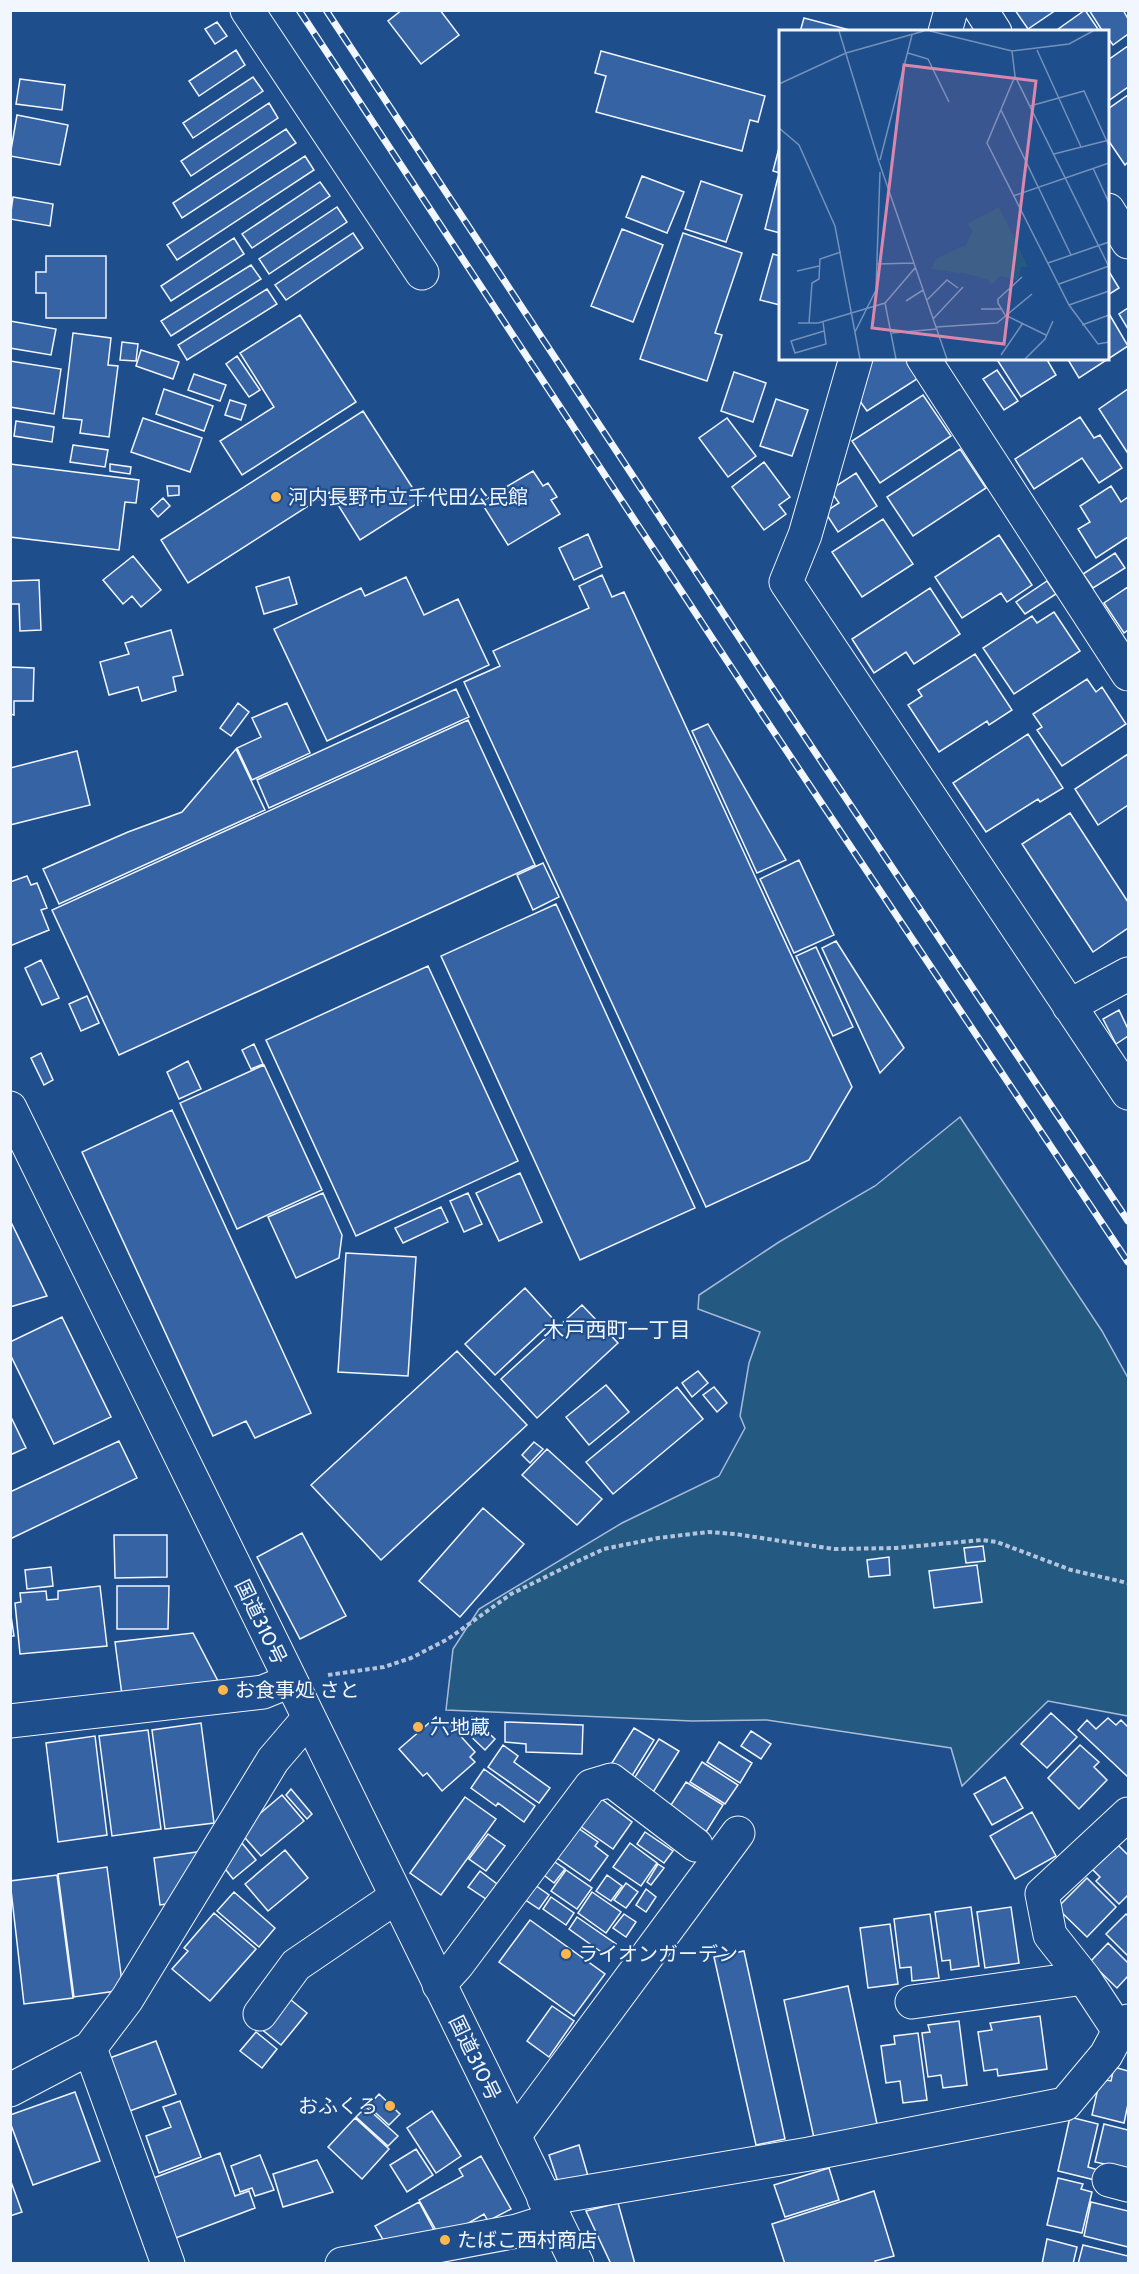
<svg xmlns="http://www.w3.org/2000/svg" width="1139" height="2274" font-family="Cabin,'Noto Sans JP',sans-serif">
	<rect width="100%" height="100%" fill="#1f4e8c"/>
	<path fill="#245a82" stroke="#a8bbd7" stroke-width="1.5" d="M960,1117l142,214 26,47v338l-80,-15 -86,85 -11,-38 -184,-28 -75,1 -246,-11 7,-61 26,-40 143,-86 97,-47 26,-48 -5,-12 9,-53 11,-31 -62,-23 1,-14 80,-53 96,-56z"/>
	<path fill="#3563a3" stroke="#f2f6ff" stroke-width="1.5" d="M402,10h38l19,25 -38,29 -33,-43z
		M1015,10h41l-28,19z
		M1085,10l15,22h-46z
		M1089,10h34l5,9v15l-15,11 -5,-7v-6h-5z
		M804,18l46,12v2h-50z
		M217,22l10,14 -12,8 -10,-15z
		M1128,46v41l-20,14v-41z
		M236,50l9,15 -46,31 -10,-15z
		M601,51l164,45 -7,26 -8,-2 -8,31 -146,-39 10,-36 -11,-3z
		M253,77l10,14 -70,47 -10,-15z
		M20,79l45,6 -3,25 -46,-6z
		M1128,95v67l-3,3 -17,-25v-31z
		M269,103l9,15 -87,58 -10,-15z
		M17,115l51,10 -8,40 -50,-9z
		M286,129l10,14 -114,75 -9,-15z
		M780,144v29l-7,-2z
		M305,156l9,14 -137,90 -10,-15z
		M642,176l42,16 -17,41 -41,-16z
		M778,177l2,1v55l-15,-4z
		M701,181l41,14 -16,47 -41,-13z
		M320,182l10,14 -78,52 -10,-14z
		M13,197l40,7 -3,22 -40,-7z
		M337,207l10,15 -78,52 -10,-15z
		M622,229l41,16 -30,77 -42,-16z
		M353,233l10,15 -77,52 -11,-15z
		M683,233l59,20 -27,80 7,2 -15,46 -67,-22z
		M234,238l10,16 -73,47 -10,-15z
		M773,254l7,2v49l-20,-5z
		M46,256h60v62h-60v-25h-10v-21h10z
		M251,265l10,14 -90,57 -10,-15z
		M1108,270l11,18 -11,7z
		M267,289l10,15 -90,56 -9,-15z
		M1128,308v21l-9,-15z
		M1108,312l20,34 -49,32 -12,-20h41z
		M300,315l56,87 -114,73 -22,-34 54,-34 -34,-54z
		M10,321l46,8 -5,26 -41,-7z
		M73,333l38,5 -3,27 10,1 -9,71 -29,-4 2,-13 -19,-2z
		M122,342l16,2 -2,17 -16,-1z
		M141,350l38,12 -6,17 -37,-13z
		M237,356l23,34 -11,7 -23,-33z
		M869,358h39l12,19 -53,34 -10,-14z
		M996,358h50l10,17 -35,22z
		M10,361l51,8 -7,45 -44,-7z
		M997,370l21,31 -14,9 -21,-31z
		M734,372l32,11 -13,39 -32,-11z
		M194,374l32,11 -6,16 -32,-11z
		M164,389l49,17 -9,25 -48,-17z
		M1128,389v62l-1,1 -28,-43z
		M923,395l28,41 -71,47 -28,-42z
		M776,399l32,11 -16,46 -32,-10z
		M230,400l16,5 -5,15 -16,-5z
		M363,411l58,90 -61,39 -30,-48 -142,91 -27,-43z
		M1080,417l14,21 6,-3 22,33 -23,15 -17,-25 -48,31 -19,-30z
		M143,418l59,20 -12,34 -59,-20z
		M727,418l29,38 -28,21 -29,-39z
		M16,421l38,6 -2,15 -38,-6z
		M73,445l35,5 -3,17 -35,-5z
		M960,449l26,39 -73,48 -26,-39z
		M764,462l26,35 -11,8 7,9 -22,16 -32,-43z
		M10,464l129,16 -3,23 -11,-1 -6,48 -109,-13z
		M110,464l21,3 -1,7 -20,-3z
		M533,471l10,15 5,-3 9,14 -6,3 9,14 -52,31 -27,-43z
		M856,473l21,33 -39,26 -13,-20 14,-9 -9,-13z
		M167,486h12v9l-11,1z
		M1111,486l10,16 7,-5v40l-32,21 -18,-29 12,-7 -10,-16z
		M163,498l7,8 -12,11 -7,-8z
		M883,519l30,45 -51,33 -30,-45z
		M588,534l14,33 -28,13 -15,-32z
		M999,535l33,50 -25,17 -6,-9 -39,25 -27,-41z
		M1115,553l10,15 -32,20 -10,-14z
		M133,556l28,34 -20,17 -9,-11 -9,8 -20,-24z
		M602,575l10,22 12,-5 228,495 -43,73 -103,47 -242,-525 36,-16 -7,-15 96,-43 -10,-22z
		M289,577l8,27 -33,10 -8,-27z
		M406,577l18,38 34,-16 31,66 -162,76 -53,-112 87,-41 4,8z
		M39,580l2,50 -21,1 -1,-27h-9v-23z
		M1047,581l9,13 -31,20 -9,-12z
		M1128,587v43l-4,3 -20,-30z
		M930,588l30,46 -46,30 -8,-12 -32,21 -22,-34z
		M1054,612l26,39 -66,43 -31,-46 49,-32 5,7z
		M171,630l12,45 -10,2 3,14 -34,10 -4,-14 -29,8 -9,-33 29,-8 -4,-11z
		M975,654l37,56 -23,15 -2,-4 -48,31 -31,-47 14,-9 -4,-6z
		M10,667l24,1 -1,33h-19v14l-4,-1z
		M1087,679l9,13 6,-5 24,37 -64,42 -25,-36 5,-3 -9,-13z
		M456,689l13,28 -200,91 -12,-28z
		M238,703l11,9 -18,24 -11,-8z
		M287,703l23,50 -58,27 -15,-32 24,-11 -9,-19z
		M468,720l67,145 -416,190 -67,-145z
		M708,724l78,136 -29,13 -65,-142z
		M1028,734l35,54 -23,14 -2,-3 -52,33 -33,-49z
		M236,749l29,61 -206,94 -16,-35 85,-37 54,-20z
		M77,751l13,54 -80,20v-57z
		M1128,754v51l-30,20 -23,-36z
		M1070,813l58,89v26l-35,24 -71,-108z
		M799,860l35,75 -40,18 -34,-74z
		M543,863l16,34 -26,13 -16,-35z
		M27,876l4,9 6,-2 10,25 -6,2 8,20 -39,16v-64z
		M556,904l139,304 -115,52 -139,-304z
		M836,941l68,107 -24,25 -58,-125z
		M816,947l37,80 -20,9 -37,-80z
		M41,960l18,38 -17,7 -17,-37z
		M428,966l90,195 -162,75 -90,-196z
		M87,996l12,27 -18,8 -12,-27z
		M1119,1010l9,19v7l-12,8 -13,-25z
		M254,1044l9,20 -12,5 -9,-19z
		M41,1053l12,27 -9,5 -13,-27z
		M188,1061l13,28 -22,10 -12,-27z
		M264,1065l58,125 -85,39 -57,-126z
		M172,1110l139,303 -56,25 -9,-17 -33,15 -131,-284z
		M520,1173l22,49 -43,19 -23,-48z
		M323,1193l19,42 -3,23 -43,20 -28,-61z
		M468,1193l14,31 -18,8 -14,-31z
		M441,1207l7,15 -45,21 -8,-15z
		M10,1220l37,76 -37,11z
		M346,1253l70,4 -8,119 -70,-4z
		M525,1288l29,32 -59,55 -30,-31z
		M582,1305l36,38 -81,75 -36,-39z
		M62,1317l49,100 -57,27 -44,-90v-12z
		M457,1351l70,74 -146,135 -70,-75z
		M698,1371l10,12 -16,14 -10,-14z
		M606,1385l23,27 -40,33 -23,-28z
		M677,1387l26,32 -90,75 -27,-32z
		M714,1387l13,16 -10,9 -14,-17z
		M10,1415l16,33 -16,7z
		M119,1441l18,37 -127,61v-47z
		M534,1442l9,7 -13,14 -8,-8z
		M547,1449l55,50 -25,26 -55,-50z
		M483,1508l41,36 -64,73 -41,-36z
		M302,1533l44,83 -46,23 -43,-82z
		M114,1535h53v42l-52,1z
		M983,1546l2,15 -19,2 -2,-15z
		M889,1557l1,18 -21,2 -2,-17z
		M977,1565l5,37 -48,6 -5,-37z
		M51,1567l2,19 -26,3 -2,-19z
		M100,1586l7,60 -87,8 -5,-51 6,-1 -1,-9 26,-2 1,9 11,-1v-8z
		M117,1586h52l-1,43h-51z
		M10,1609l4,27h-4z
		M193,1633l26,50 -97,12 -7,-53z
		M1051,1713l26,24 -30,31 -26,-24z
		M436,1717l7,8 4,-4 28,31 -5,5 5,5 -33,29 -15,-18 -4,3 -24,-27z
		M472,1717l23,22 -10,11 -23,-22z
		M1108,1718l8,7 5,-5 7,7v50l-50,-47 9,-10 9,9z
		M505,1722l78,3 -1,29 -56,-2v-8l-21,-2z
		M201,1723l13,100 -49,6 -13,-99z
		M634,1728l20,12 -24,39 -20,-13z
		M148,1730l13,99 -49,7 -13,-100z
		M751,1731l20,13 -10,15 -20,-13z
		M95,1736l12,99 -49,7 -12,-99z
		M659,1739l20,12 -29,46 -20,-12z
		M719,1742l33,21 -12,20 -33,-21z
		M503,1745l15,11 -4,6 36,26 -11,15 -51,-36z
		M1080,1745l19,17 -5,5 13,13 -28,29 -31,-31z
		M702,1762l36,23 -13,19 -35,-22z
		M484,1769l51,37 -11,16 -26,-19 -2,3 -25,-18z
		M1005,1777l18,31 -31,17 -18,-31z
		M686,1782l37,23 -17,27 -37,-24z
		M291,1789l21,25 -5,5 -21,-24z
		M282,1795l22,26 -43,35 -22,-25z
		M465,1797l31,22 -55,76 -31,-22z
		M600,1798l32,24 -19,27 -33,-23z
		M1032,1812l24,44 -41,23 -25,-43z
		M578,1828l20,14 -3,4 13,10 -18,25 -33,-23z
		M645,1832l28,19 -9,12 -27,-19z
		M488,1834l17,12 -19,25 -17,-12z
		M241,1842l15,18 -23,19 -14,-18z
		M1115,1842l13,13v40l-9,9 -23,-23 4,-4 -10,-10z
		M630,1843l27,20 -16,23 -28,-19z
		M285,1850l23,28 -40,33 -23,-27z
		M204,1851l-32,52 -12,2 -6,-47z
		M549,1858l16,11 -11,14 -14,-11z
		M658,1864l6,4 -13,17 -4,-3z
		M107,1867l16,123 -49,7 -16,-123z
		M566,1870l26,18 -15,21 -26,-18z
		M480,1871l17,13 -11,15 -18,-12z
		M57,1875l16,123 -49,6 -14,-123z
		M607,1875l15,11 -11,15 -15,-10z
		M1087,1878l29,29 -29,30 -30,-29z
		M626,1883l12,9 -12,16 -12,-8z
		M535,1885l14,10 -10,14 -15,-10z
		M646,1889l10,8 -10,15 -10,-7z
		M234,1892l41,36 -16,19 -42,-36z
		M592,1892l29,20 -15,21 -28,-20z
		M551,1897l23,16 -8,12 -23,-16z
		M971,1907l8,59 -28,4 -1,-10 -8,1 -7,-49z
		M1011,1907l8,56 -34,5 -8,-56z
		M214,1913l42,36 -46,52 -38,-32 16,-18 -4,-3z
		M624,1914l12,8 -10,15 -13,-9z
		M930,1914l9,64 -27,3 -1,-14 -11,1 -6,-49z
		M1126,1914l2,2v40l-22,-22z
		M577,1917l39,27 -9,12 -38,-27z
		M530,1920l75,54 -31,42 -75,-54z
		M890,1924l8,60 -30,4 -8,-60z
		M1108,1943l20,20v13l-11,12 -27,-26z
		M744,1951l41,188 -29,6 -42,-188z
		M848,1986l29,138 -63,14 -30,-138z
		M286,1996l21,17 -26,32 -21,-17z
		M552,2006l22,15 -25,36 -22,-16z
		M1040,2016l7,53 -49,7 -1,-7 -13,2 -6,-39 14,-2 -2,-7z
		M959,2021l8,64 -24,3 -2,-13 -13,2 -6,-44 8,-1 -2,-7z
		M256,2032l21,17 -15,19 -22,-17z
		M918,2033l9,67 -24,3 -3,-22 -14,2 -5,-37 14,-2 -1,-8z
		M156,2041l20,53 -49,18 -20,-53z
		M1114,2067l14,4v33l-4,19 -32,-8 8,-36 11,2z
		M75,2092l25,69 -67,24 -23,-63v-7z
		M379,2094l21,20 -11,11 -21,-19z
		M180,2101l21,56 -42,16 -13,-37 25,-9 -8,-20z
		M366,2107l32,29 -10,10 -32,-29z
		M432,2111l29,45 -25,17 -29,-45z
		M1070,2117l28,7 -10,43 10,3 -3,10 -37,-9z
		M355,2118l34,31 -27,30 -34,-32z
		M1104,2124l24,6v39l-33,-7z
		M579,2145l9,31 -29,9 -10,-30z
		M416,2149l17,26 -26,17 -17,-27z
		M220,2153l15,43 14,-5 6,17 -82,31 -22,-60z
		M260,2155l14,35 -19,6 -3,-8 -12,4 -9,-26z
		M481,2156l30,53 -23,12 -4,-7 -43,25 -22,-39 44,-24 -4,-7z
		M317,2160l16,32 -50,15 -10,-33z
		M829,2168l10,32 -54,17 -11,-32z
		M1058,2178l25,6 -2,5 11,3 -10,41 -35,-8z
		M10,2179l12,33 -12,4z
		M874,2191l20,65 -19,5 1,3h-91l-13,-40z
		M419,2202l16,30 -46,18 -14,-24z
		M1091,2202l37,9v36l-44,-11z
		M618,2203l17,61h-24l-25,-53z
		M1047,2239l30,8 -4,17h-31z
		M1083,2245l45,11v8h-50z"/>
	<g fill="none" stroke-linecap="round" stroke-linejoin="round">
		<defs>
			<path id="street" d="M247,10l175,263
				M981,10l14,22
				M945,32l6,-22
				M1108,210l20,32
				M856,358l-51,177 -19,47 342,511
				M923,358l205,316
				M1069,1006l59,-32
				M10,1721l253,-29 27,-11
				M1128,1814l-86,80 8,41 34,43 35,53 9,2
				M439,1985l18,-20 134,-179 20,-6 85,65
				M912,2002l172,-24
				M260,2014l36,-49 100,-68
				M90,2048l78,216
				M10,2090l80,-42 37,-49 146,-239 35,-41
				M514,2136l224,-303
				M1109,2180l19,5
				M544,2199l265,-45 256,-50 41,-49 13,-24 9,-10
				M342,2264l175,-33 38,-12"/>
			<path id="highway" d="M10,1108l567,1156"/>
		</defs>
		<use href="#street" stroke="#f2f6ff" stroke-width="35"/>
		<use href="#highway" stroke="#f2f6ff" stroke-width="35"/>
		<path stroke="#b3c4dc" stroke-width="4" stroke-dasharray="4.5 3" stroke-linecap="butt" d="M328,1675l56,-8 27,-9 37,-19 63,-45 65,-32 28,-13 54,-11 50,-6 27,2 99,15 62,-1 86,-8 15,2 74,28 57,13"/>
		<use href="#street" stroke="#1f4e8c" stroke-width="33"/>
		<use href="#highway" stroke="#1f4e8c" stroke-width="33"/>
		<defs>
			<path id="rail" d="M299,10l465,707 364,545
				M326,10l457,694 345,517"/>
		</defs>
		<use href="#rail" stroke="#f2f6ff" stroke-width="7"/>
		<use href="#rail" stroke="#1f4e8c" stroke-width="4.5" stroke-dasharray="14" stroke-linecap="butt"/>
	</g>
	<g fill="#ffb74d" stroke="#1f4e8c" stroke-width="2">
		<circle cx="276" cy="497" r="6"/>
		<circle cx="223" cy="1690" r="6"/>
		<circle cx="418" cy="1727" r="6"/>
		<circle cx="566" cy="1954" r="6"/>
		<circle cx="390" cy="2106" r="6"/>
		<circle cx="445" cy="2240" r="6"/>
	</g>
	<g text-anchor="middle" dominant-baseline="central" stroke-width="4.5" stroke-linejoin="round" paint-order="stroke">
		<g font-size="20" fill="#f2f6ff" stroke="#1f4e8c" text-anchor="start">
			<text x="288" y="497">河内長野市立千代田公民館</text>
			<text x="235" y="1690">お食事処 さと</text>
			<text x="430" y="1727">六地蔵</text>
			<text x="578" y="1954">ライオンガーデン</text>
			<text x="378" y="2106" text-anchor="end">おふくろ</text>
			<text x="457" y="2240">たばこ西村商店</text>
		</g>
		<g font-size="20" fill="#f2f6ff" stroke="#1f4e8c">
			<text transform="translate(261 1622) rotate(64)">国道310号</text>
			<text transform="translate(475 2058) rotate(64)">国道310号</text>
		</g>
		<g font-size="21" fill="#f2f6ff" stroke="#1f4e8c">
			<text x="617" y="1329">木戸西町一丁目</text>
		</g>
	</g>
	<g transform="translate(779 30)">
		<rect width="330" height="330" fill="#1f4e8c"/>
		<path d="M220,177l29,60h-7l-3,13 -17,-4 -11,9 -1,-5 -21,-6 -37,-5 6,-11 29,-13 7,-15 -6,-6z" fill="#245a82"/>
		<path fill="none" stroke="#7391ba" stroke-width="1.5" d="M60,1l40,131 68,197M151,1l82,20 57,-7 24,-13M258,20l44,97M233,21l3,25 94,191M129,23l20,6 21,43M236,46l-28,67 82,162 29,39 11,-2M0,54l67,-31 78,-22M251,76l54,-15 25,55M222,80l70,145M0,98l20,17 36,81 25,133M275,124l55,-14M101,130l32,-125M314,138l16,35M234,166l96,-33M269,233l61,-21M98,234l37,-1M18,241l22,-5M243,247l-24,22v4l7,12 41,20M280,254l50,-18M148,270l20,-20 11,8M127,271l17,-11M106,273l11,56M290,275l40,-14M202,279h20M154,289l30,-32M44,292l3,22 -31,9 -4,-12 33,-10M19,293h20l67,-20 30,-35M30,293l3,-40 7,-4 1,-20 21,-7M303,295l27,-10M157,297l61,-4 35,-29M76,302l21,-42 4,-118M113,303l45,-4M222,325l22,-32M246,329l20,-20 8,-18"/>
		<path fill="#da87ad" fill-opacity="0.15" stroke="#da87ad" stroke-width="3" d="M125,35l132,16 -32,263 -132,-16z"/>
		<rect width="330" height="330" fill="none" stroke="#f2f6ff" stroke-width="3"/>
	</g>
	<rect width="1139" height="2274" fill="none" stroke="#f2f6ff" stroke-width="24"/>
</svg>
